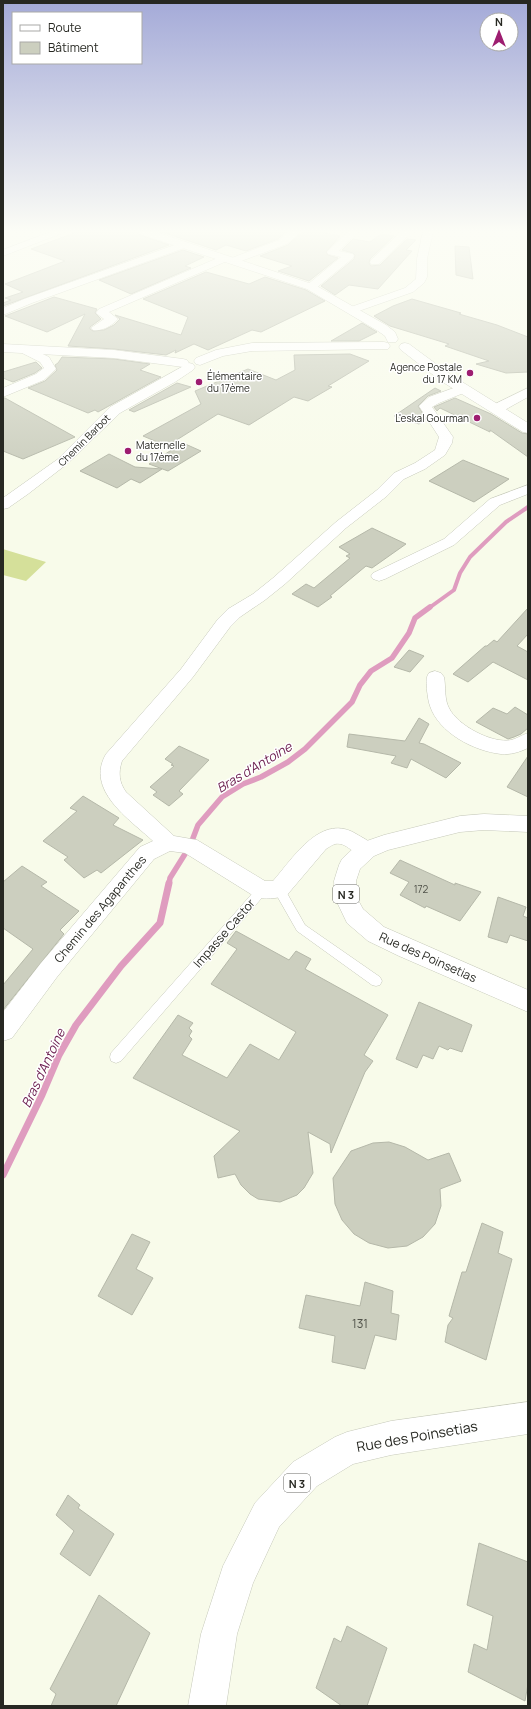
<svg xmlns="http://www.w3.org/2000/svg" width="531" height="1709" font-family="Manrope,sans-serif">
	<rect width="100%" height="100%" fill="#f8fbea"/>
	<path fill="#d5e09a" d="M3,549l3,1 40,12 -20,19 -23,-6z"/>
	<g fill="none" stroke-linecap="round" stroke-linejoin="round">
		<path stroke="#df9cbf" stroke-width="4" d="M429,608l25,-18 6,-17 10,-16 36,-35 22,-15"/>
		<path stroke="#df9cbf" stroke-width="5.5" d="M169,884l1,-6 20,-32 8,-21 24,-28 21,-13 18,-7 27,-15 17,-13 47,-47 8,-17 11,-14 21,-13 17,-25 6,-15 15,-11"/>
		<path stroke="#df9cbf" stroke-width="7" d="M3,1175l39,-80 17,-40 17,-30 45,-59 39,-43 9,-40"/>
	</g>
	<path fill="#cccfbf" stroke="#b5b8a9" d="M77,232h61l2,3 29,10 -166,61v-3l8,-3 -6,-2 18,-6 -18,-8 60,-23 -34,-12z
		M162,232h124l-8,7 -32,12 -20,-6 -10,5z
		M302,232h19l19,4 -14,16 2,3 10,3 -29,23 -31,-10 14,-5 -32,-10 28,-11z
		M381,234l13,2 -24,23 -1,4 2,3 9,-1 27,-26 9,1 -10,10 6,1 -34,38 -29,-4 -14,10 -14,-9 33,-27 1,-4 -2,-2 -11,-3 11,-11 17,3z
		M455,246l14,1 4,32 -17,-4z
		M183,250l21,7 -19,9 6,2 -60,26 -32,-14z
		M206,272l43,12 16,-7 41,13 19,11 -64,31 -9,-2 -44,20 -14,-6 -19,9 1,-3 -10,5 -52,-6 -46,-3 17,-32 -38,18 -42,-16 49,-19 43,12 -2,4 6,6 -11,8v2l3,2 11,-1 10,-5 6,-6 -5,-4 66,20 7,-18 -45,-18z
		M412,299l49,14 -2,1 38,11 31,12v35l-22,1 -30,-9 13,-3 -44,-15 4,-2 -59,-18 -16,-10 19,-10z
		M362,323l15,9 -18,9h-28z
		M350,354l19,7 -41,25 4,1 -24,14 -14,-4 -45,28 -31,-11 -51,32 -24,-10 58,-32 -6,-13 53,-22 28,11 19,-10 -1,-15z
		M62,357l52,2 36,5 -10,6 21,7 -63,35 -3,-2 -7,3 -60,-25 17,-7 12,-11 -2,-5 3,-2z
		M36,362l6,6 -7,5 -22,9 -10,-4v-6z
		M177,383l14,4 -57,25 -5,-2z
		M435,388l6,3 -13,5 -10,10 8,13 -7,5 -25,-8z
		M3,398h2l70,39 -52,22 -20,-8z
		M455,398l36,16 31,19 6,1v23l-38,-27v2l-50,-24 -3,3 -3,-4z
		M183,443l18,8 -33,20 -19,-7z
		M109,454l26,13 27,2 -22,14 -9,-4 -14,9 -37,-17z
		M463,460l46,19 -35,23 -45,-21z
		M372,528l34,16 -34,24 -6,-2 -36,30 2,1 -14,10 -26,-13 14,-10 8,4 36,-30 -4,-2 4,-2 -11,-7z
		M528,608v26l-11,12 11,6v28l-35,-18 -25,20 -15,-8 32,-28h2l7,-6 3,2z
		M409,650l15,6 -14,16 -16,-5z
		M515,707l13,8v13l-7,6 -7,3 -6,2 -32,-17 17,-14 14,6z
		M419,718l10,6 -10,19 5,1 37,19 -15,15 -35,-19 -4,9 -16,-5 5,-7 -49,-9 2,-13 56,7z
		M179,746l30,14 -30,31 4,3 -14,12 -16,-11 4,-3 -7,-5 24,-21 -3,-1 2,-1 -8,-5z
		M528,756v41l-21,-10z
		M83,796l36,22 -6,7 30,15 -42,33 -4,-3 -13,8 -20,-18 4,-3 -25,-16 34,-30 -7,-3z
		M400,860l55,25v-2l26,9 -21,29 -34,-15 -1,2 -25,-13 9,-13 -19,-9z
		M22,866l25,16 -6,4 38,25 -19,19 4,4 -61,76v-25l30,-36 -30,-21v-46z
		M498,897l28,10 -3,9 5,2v23l-18,-6 -3,8 -19,-6z
		M236,931l53,29 7,-9 15,8 -6,10 83,46 -24,40 9,6 -8,11 -34,81 -1,-9 -22,-12 5,41 -9,15 -7,7 -17,7 -22,-3 -8,-5 -9,-9 -6,-11 -17,4 -4,-22 26,-25 -107,-53 45,-63 15,8 -4,5 3,3 -3,5 3,3 -10,16 45,23 23,-34 29,16 17,-28 -85,-48 26,-35 -10,-6z
		M419,1002l53,23 -10,27 -12,-4 -2,2 -9,-4 -6,13 -10,-4 -6,13 -21,-9z
		M389,1142l16,5 23,13 21,-7 12,28 -21,8 1,17 -6,18 -12,13 -16,9 -19,2 -19,-5 -15,-9 -12,-14 -7,-16 -2,-26 18,-27 22,-8z
		M482,1223l21,9 -5,21 14,6 -26,101 -41,-18 3,-17 5,-7 -4,-2 13,-44h4z
		M132,1234l18,8 -14,27 17,9 -21,37 -34,-19z
		M365,1282l28,9 -2,22 8,2 -3,25 -21,-5 -10,34 -33,-7 3,-26 -36,-8 7,-33 54,11z
		M68,1495l12,10 -2,3 36,26 -24,42 -30,-22 14,-23 -18,-16z
		M479,1543l49,19v122l-3,17 -57,-29 6,-28 13,6 6,-34 -26,-11z
		M99,1595l51,38 -34,73h-65l5,-12 -6,-5z
		M347,1626l40,22 -20,58h-25l-26,-18 18,-50 7,4z"/>
	<g fill="none" stroke-linecap="round" stroke-linejoin="round">
		<defs>
			<path id="lane" d="M279,885l4,1 22,39 75,52 2,4 -2,4 -4,1 -4,-1 -75,-54 -24,-42 2,-3z
				M262,886l4,1 2,3 -2,3 -145,168 -5,2 -5,-2 -1,-4 1,-4 147,-166z"/>
			<path id="street" d="M50,232h15l-62,24v-6z
				M289,232h12l-14,12 -51,19 -4,1 -5,-3 -118,51 9,7c-5,6 -17,13 -25,11l-2,-2 13,-9 -8,-6 3,-4 121,-52 4,-1 5,3 50,-19z
				M347,232h11l-19,19 14,3 1,2 -1,2 -38,31h-8l-1,-2 1,-2 34,-28 -13,-3 -1,-2z
				M401,232h11l-33,32h-8l-1,-2 1,-2z
				M423,232h10l-6,27v18l-3,6 -11,9 -57,20h-8l-2,-2 2,-2 57,-20 11,-9 1,-20z
				M183,242l4,1 1,2 -1,2 -155,56 -29,12v-7l21,-9z
				M26,346l23,11 7,12 -12,11 -41,17v-9l33,-14 8,-6 -4,-6 -18,-9 -2,-3 2,-3z
				M189,363l4,1 2,3 -2,3 -18,12 -55,31 -53,51 -39,30 -20,14 -5,1v-11l55,-39 52,-52z
				M462,385l4,1 2,3 -2,3 -27,11 -7,4 21,30 -1,6 -7,12 -20,14 -21,10 -17,17 -41,32 -61,56 -20,16 -25,17 -10,10 -37,50 -71,84c-4,12 -3,21 4,31l48,44 23,4 68,41h8c21,-24 49,-70 85,-46 7,4 14,7 18,15l-3,6c-18,5 -24,-15 -38,-12 -3,1 -6,3 -9,5l-39,46c-11,4 -22,5 -33,1l-69,-43 -15,-2 -16,8 -97,118 -45,61 -9,3v-29l38,-49 99,-116 13,-6c-24,-22 -68,-51 -47,-87l75,-85 37,-50 10,-10 25,-15 20,-16 63,-56 41,-32 17,-17 21,-10 20,-13 4,-13 -20,-31 10,-9z
				M528,388v9l-27,15h-10l-1,-3 1,-3z
				M528,485v9l-28,11 -46,40 -69,34 -6,2 -6,-2 -2,-3 2,-3 71,-34 46,-40z
				M435,671l6,2 3,4c2,10 0,22 5,31 8,17 43,36 62,32 5,-1 11,-5 17,-7v15c-8,4 -18,7 -27,6 -27,-3 -62,-21 -71,-48 -2,-5 -2,-10 -3,-15 0,-7 -2,-13 2,-18z"/>
			<path id="secondary" d="M139,232h17l159,53 71,40 9,7 3,7 -2,3h-8l-3,-6 -7,-5 -71,-42 -167,-55z
				M384,342l4,1 2,3 -2,3 -136,2 -29,5 -23,9 -4,-1 -2,-3 2,-3 20,-8 36,-7z
				M405,343l4,1 42,31 77,48v10l-5,-1 -82,-51 -40,-31 -2,-3 2,-3z
				M3,344l111,6 69,9 4,1 2,3 -2,3 -4,1 -69,-9 -111,-6z"/>
			<path id="primary" d="M484,814l44,2v16l-44,-2 -24,2 -72,18 -14,6 -14,13 -4,12 1,17 6,11 21,18 144,63v22l-129,-56 -31,-15 -21,-18 -12,-25 -1,-17 5,-16 3,-6 16,-15 26,-9 76,-19z
				M528,1402v32l-137,21 -38,9 -36,22 -38,41 -26,56 -16,51 -11,72h-38l13,-72 22,-68 32,-63 38,-41 42,-25 12,-5 44,-11z"/>
		</defs>
		<use href="#lane" stroke="#c6c9ba" stroke-width="1"/>
		<use href="#street" stroke="#c6c9ba" stroke-width="1"/>
		<use href="#secondary" stroke="#c6c9ba" stroke-width="1"/>
		<use href="#primary" stroke="#c6c9ba" stroke-width="1"/>
		<use href="#lane" fill="#fff" fill-rule="evenodd"/>
		<use href="#street" fill="#fff" fill-rule="evenodd"/>
		<use href="#secondary" fill="#fff" fill-rule="evenodd"/>
		<use href="#primary" fill="#fff" fill-rule="evenodd"/>
	</g>
	<linearGradient id="sky" x2="0" y2="1"><stop stop-color="#a4aad8"/><stop offset="0.49" stop-color="#fcfdf6"/><stop offset="1" stop-color="#fcfdf6" stop-opacity="0"/></linearGradient>
	<rect width="531" height="472" fill="url(#sky)"/>
	<g fill="#9d1d70" stroke="#fff" stroke-width="1.5">
		<circle cx="470" cy="373" r="4"/>
		<circle cx="199" cy="382" r="4"/>
		<circle cx="477" cy="418" r="4"/>
		<circle cx="128" cy="451" r="4"/>
	</g>
	<g text-anchor="middle" dominant-baseline="central" stroke-width="3" stroke-linejoin="round" paint-order="stroke">
		<g font-size="10" fill="#272822" stroke="#fff" text-anchor="end">
			<text x="462" y="367">Agence Postale<tspan x="462" dy="12">du 17 KM</tspan></text>
			<text x="207" y="376" text-anchor="start">Élémentaire<tspan x="207" dy="12">du 17ème</tspan></text>
			<text x="469" y="418">L'eskal Gourman</text>
			<text x="136" y="445" text-anchor="start">Maternelle<tspan x="136" dy="12">du 17ème</tspan></text>
		</g>
		<g font-size="10" fill="#272822" stroke="#fff">
			<text transform="translate(84 440) rotate(-45)">Chemin Barbot</text>
		</g>
		<g font-size="10" fill="#505249">
			<text x="421" y="889">172</text>
		</g>
		<g fill="#fff" stroke="#686864" stroke-width="1">
			<rect x="333" y="885" width="26" height="18" rx="3"/>
			<rect x="284" y="1474" width="26" height="18" rx="3"/>
		</g>
		<g font-size="11" font-weight="bold" fill="#272822">
			<text x="346" y="894">N 3</text>
			<text x="297" y="1483">N 3</text>
		</g>
		<g font-size="12" fill="#272822" stroke="#fff">
			<text transform="translate(100 909) rotate(-50)">Chemin des Agapanthes</text>
			<text transform="translate(224 933) rotate(-49)">Impasse Castor</text>
			<text transform="translate(428 957) rotate(24)">Rue des Poinsetias</text>
		</g>
		<g font-size="12" fill="#505249">
			<text x="360" y="1323">131</text>
		</g>
		<g font-size="13" font-style="italic" fill="#6a1c4d" stroke="#fff">
			<text transform="translate(254 767) rotate(-31)">Bras d'Antoine</text>
			<text transform="translate(43 1068) rotate(-65)">Bras d'Antoine</text>
		</g>
		<g font-size="14" fill="#272822" stroke="#fff">
			<text transform="translate(417 1436) rotate(-10)">Rue des Poinsetias</text>
		</g>
	</g>
	<rect width="531" height="1709" fill="none" stroke="#272822" stroke-width="8"/>
	<rect x="12" y="12" width="130" height="52" fill="#ffffff" stroke="#a9a9a7"/>
	<rect x="20" y="25" width="20" height="6" fill="#ffffff" stroke="#a9a9a7"/>
	<text x="48" y="32" font-size="12" fill="#272822">Route</text>
	<rect x="20" y="42" width="20" height="12" fill="#cccfbf" stroke="#a9a9a7"/>
	<text x="48" y="52" font-size="12" fill="#272822">Bâtiment</text>
	<g transform="translate(499 32)"><circle r="19" fill="#ffffff" stroke="#a9a9a7"/>
	<path d="M0-3L7 15L0 10L-7 15Z" fill="#9d1d70"/>
	<text y="-6" font-size="11" font-weight="bold" text-anchor="middle" fill="#272822">N</text>
	</g>
</svg>
